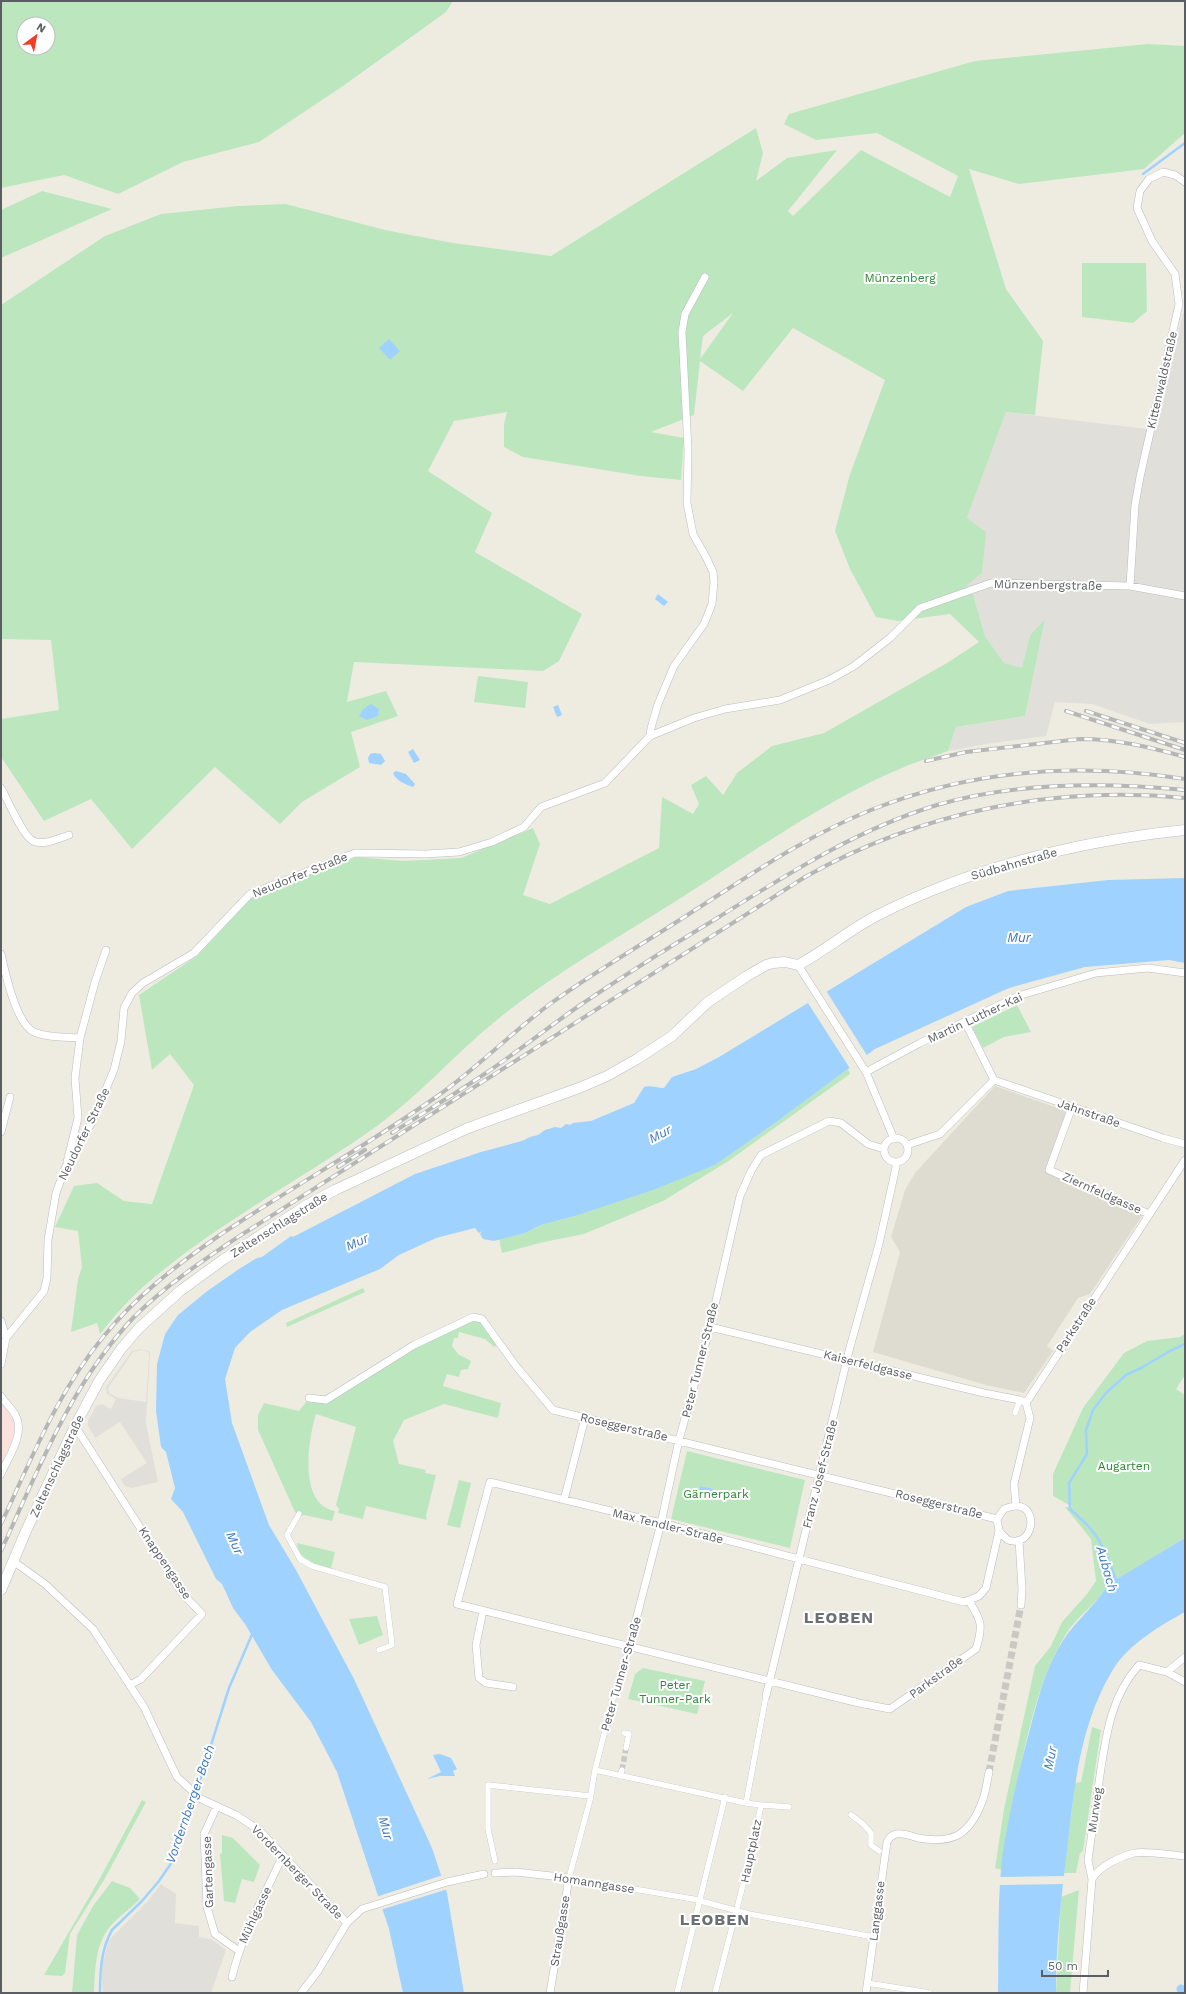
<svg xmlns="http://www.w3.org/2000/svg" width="1186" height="1994" font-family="'Work Sans',sans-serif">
	<rect width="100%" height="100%" fill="#eeece1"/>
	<path fill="#e1dfd9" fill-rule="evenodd" d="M1183,313h2v409l-35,2 -58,-20 -37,-2 -9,34 -60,8 -38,7 8,-24 69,-11 20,-97 -15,16 -8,34 -18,-6 -19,-27 -12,-42 -7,-9 1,-67 39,-106 149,18z
		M141,1349l8,2 1,3 -4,69 12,59 -27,6 -6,-2 -37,-60v-5l8,-15 6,-2 9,5 5,-10 -9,-5 -1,-7 26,-36zM142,1350l6,2 1,4 -3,46 -28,-4 -9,-5 -1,-5 25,-36zM120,1422l27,41 -26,16 -26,-41z
		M161,1884l15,10 -1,29 24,3v11l12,2 15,11 -15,43h-108l-2,-25 8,-28 38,-38z"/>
	<path fill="#dedbd0" d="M995,1086l71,25 -20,60 97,43 -53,80 -12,4 -31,48 6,5 -29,42 -38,-8 -113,-33 27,-100 -9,-15 14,-47 10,-17z"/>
	<path fill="#fce0dc" d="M1,1402l11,13 5,14 -16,35z"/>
	<path fill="#bce7be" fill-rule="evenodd" d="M1,1h452l-7,11 -103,74 -84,56 -76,20 -65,32 -54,-19 -63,13zM24,24h24v24h-24z
		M1148,44l37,2v87l-41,36 -125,15 -50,-15 37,120 37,52 -8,74 -29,-3 -39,106 19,14 -4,41 -15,12 6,9 12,42 19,27 18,5 8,-33 15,-16 -20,97 -69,11 -8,24c-13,5 -26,9 -39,14 -80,32 -160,90 -233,136 -60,38 -123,73 -178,118 -42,34 -77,75 -121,107 -74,53 -157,95 -227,155 -19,16 -35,34 -50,53l-3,-11 -26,9 7,-53 4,-12 -4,-36 -23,-4 19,-41 23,-3 27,18 28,3 42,-119 -24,-31 -18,16 -13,-75 58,-39 55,-59 105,-40 46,4 58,-3 72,-30 7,16 -17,51 27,9 109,-56 3,-51 31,17 6,-10 -8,-19 15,-9 17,19 14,-22 35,-27 52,-13 123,-70 32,-21 -29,-28 -52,7 -22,-4 -26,-48 -15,-38 15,-57 35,-94 -92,-52 -50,63 -43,-30 -6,54 -43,17 33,6 -3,42 -40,-4 -118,-19 -19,-10v-23l3,-12 -53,9 -26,50 64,42 -17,39 107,62 -23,47 -16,10 -189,-9 -7,40 39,-11 12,25 -47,16 9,35 -58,35 -22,22 -65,-57 -83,82 -41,-50 -47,22 -43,-64v-38l58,-9 -8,-70 -50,-1v-334l104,-69 56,-22 77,-8 48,-2 99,26 68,13 98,13 205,-128 7,25 -7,28 31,-23 50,-8 -49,61 5,5 68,-66 89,47 8,-21 -81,-43 -61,7 -32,-16 5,-10 186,-53zM733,313l-33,46 3,-23z
		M42,191l70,18 -111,49v-48z
		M1082,263h64l1,48 -14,12 -51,-6z
		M478,676l50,6 -3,26 -51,-6z
		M1017,1005l14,27 -27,5 -21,11 -11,-21z
		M848,1069l2,5 -123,88 -64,39 -79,33 -40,8 -42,11 -3,-14 26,-6 16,-8 34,-9 140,-51 56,-39z
		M363,1288l2,4 -78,35 -1,-4z
		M473,1317l9,2 17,24 -5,4 -9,-8 -26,-7 -1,6h-4l-2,8 6,8 13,7 -3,8 -7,1 -2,7 -12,-3 -4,12 58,17 -3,15 -54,-14 -40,16 -11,21 6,23 27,6 -1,3 11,2 -10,41 1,4 -61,-14 -3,13 -25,-6 1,-4 -3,-4 20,-78 -40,-13c-8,26 -18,90 19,97l-3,10 -28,-6 -3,1 -6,-4 -37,-82v-15l6,-12 35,8 10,-13 17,2 54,-34z
		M1185,1334v41l-9,14 9,6v143l-68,42 -10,-28 -5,3 6,30c-11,19 -31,31 -42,49 -28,46 -39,102 -50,155 -5,27 -12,53 -14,81l-7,-2 9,-59 31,-143 16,-20 11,-24 25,-28 9,-13 -5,-42 -26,-32h8l-20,-11v-22l30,-66 41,-55 23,-12 33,-4z
		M687,1451l118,29 -15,68 -119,-29z
		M459,1480l12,3 -11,45 -13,-3z
		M297,1543l38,9 -4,17c-13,-4 -33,-9 -34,-26z
		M377,1616l6,19 -24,10 -10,-26z
		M643,1668l62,13 -8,33 -69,-15 7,-25z
		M1092,1727l9,3 -18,121 -3,2 -4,20h-12l11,-90 6,-1z
		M142,1800l4,2 -42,78 -34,54 -5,39 -3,3 -18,-1 55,-95z
		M222,1835l11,3 27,27 -6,17 -12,-3 -7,24 -11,-2 -4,-47 2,-1z
		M112,1881l18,7 10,11c-10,10 -23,19 -32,30 -13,18 -13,43 -14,64h-22l5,-58 16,-29z
		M1079,1890l-9,103h-14l5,-96z"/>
	<path fill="#a0d2ff" d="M389,339l11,12 -10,9 -11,-12z
		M658,594l10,8 -4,4 -9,-7z
		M371,704l8,5 -1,7 -11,4 -8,-4 4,-7z
		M558,705l4,10 -5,2 -4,-10z
		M413,749l7,11 -6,3 -6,-11z
		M374,753l7,1 4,7 -4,4 -12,-2 -1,-5 2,-4z
		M396,771l10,3 9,10 -2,3c-7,-2 -18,-7 -20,-14z
		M1185,878v85l-16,-3 -84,7 -76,21 -134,61 -104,77 -56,39 -62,25 -78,26 -34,9 -16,8 -31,8 -11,-2 -3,-5 2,-3 -3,2 -4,-5 -39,10 -37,17 -19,14 -98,41 -32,22 -15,16 -10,31 7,44 37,102 27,45 58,109 78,169 15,45 17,100h-61l-14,-64 -52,-157 -26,-50 -39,-52 -27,-46 -12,-16 -11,-24 -6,-5 -33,-67 -12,-13 4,-11 -9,-36 -5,-5 -5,-36 1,-47 8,-30 13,-19 28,-23 33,-23 18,-11 5,-1 29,-21 2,1 122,-63 66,-22 41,-11 8,-4 8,-2 7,-5 10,-3 6,1 5,-4 4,1 3,-2 18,-2 43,-18 10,-16c6,-2 13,1 20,1l8,-11 24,-8 23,-12 247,-150 42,-16 100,-11z
		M700,1486l13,3 -2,10 -13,-3z
		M1185,1538v74c-24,13 -56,32 -71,56 -34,55 -40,120 -47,183 -6,47 -11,94 -11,142h-58c1,-46 -1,-97 5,-142 7,-41 16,-82 27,-122 7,-27 14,-55 28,-80 13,-25 35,-40 50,-64l-6,-30 1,-6 4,3 10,27z
		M440,1754l11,4 6,11 -4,2 2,5h-15l-13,3 14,-7 -8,-17z
		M1176.5 1989a4.5 4.5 0 1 1 9 0a4.5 4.5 0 1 1-9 0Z"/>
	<path fill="#eeece1" d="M825,989l43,68 -17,13 -45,-70z
		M443,1875l5,14 -68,21 -4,-13z
		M1066,1876l-1,8 -66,1v-8z"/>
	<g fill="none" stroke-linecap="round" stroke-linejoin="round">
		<path stroke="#a0d2ff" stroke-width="2.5" d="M1143,174l42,-31
			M1105,1553c-7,-19 -20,-31 -35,-44l-1,-26 18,-29 -1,-24 7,-20 13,-17 20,-18 15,-7 29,-17 15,-7
			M100,1993c0,-21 1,-44 12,-63l30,-29 17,-20 13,-19 12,-31 45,-143 24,-56"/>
		<path stroke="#c9c8c2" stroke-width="5.5" stroke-dasharray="5.5 3" stroke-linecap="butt" d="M622,1770l4,-22"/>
		<path stroke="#c9c8c2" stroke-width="7" stroke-dasharray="7 3.5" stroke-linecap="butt" d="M989,1772l32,-167"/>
		<defs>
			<path id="pedestrian" d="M1015,1413l5,-13
				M299,1514l-12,21 13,24 12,7 73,21 7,58 -13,5
				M629,1647l-15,48 -19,75 151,33 20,-107
				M624,1733l5,1 -3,14
				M595,1770l-5,30 -21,78 124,21 56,15 125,23
				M620,1776l2,-6
				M761,1805l28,2
				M851,1815l12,9 8,9v12l8,6
				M495,1861l-7,-32v-44l102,11
				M867,1983l63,10
				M677,1993l48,-196
				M715,1993l37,-143 9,-45 -15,-2"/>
			<path id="minor" d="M1130,586l5,-81 5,-28 39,-173 -4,-30 -23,-33 -15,-33 3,-17 9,-12 14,-7 12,3 10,7
				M650,736l1,-8 7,-24 16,-38 30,-42 8,-20 2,-22 -1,-10 -7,-15 -13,-23 -6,-31 1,-53 -6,-118 3,-18 20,-37
				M1,788c7,12 21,47 32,53 11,5 26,-3 36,-6
				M1,954c4,18 15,70 33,78 14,6 31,5 46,6
				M798,965l68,107 28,67
				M965,1022l29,58
				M866,1072l54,-29 98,-47 78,-23 52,-5 37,5
				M1072,1107l-23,63 100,44
				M1,1132l9,-35
				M884 1150a12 12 0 1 1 24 0a12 12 0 1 1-24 0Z
				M907,1145l33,-11 54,-54 169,58 22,6
				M67,1162l11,-44 -3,-40 5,-40 15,-56 11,-32
				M1,1321l5,17 -5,26
				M710,1327l274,66 36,7 6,3
				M6,1338l38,-47 3,-13 1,-38 8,-47 10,-27 26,-44 22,-52 7,-29 3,-33 8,-15 11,-10 51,-30 56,-59 105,-41 70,1 34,-2 33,-10 32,-15 17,-20 64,-24 45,-47 44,-18 31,-9 55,-9 49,-20 25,-14 36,-28 30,-30 71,-25 139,3 55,10
				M1,1396c4,7 11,12 15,20 9,19 -8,41 -15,58
				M309,1398l17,2 88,-55 59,-28 9,2 34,47 37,44 444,109
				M75,1426l107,167 20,21 -61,65 -11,6
				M564,1500l21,-82
				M1016,1506l-2,-22 16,-66 -4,-15 159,-243
				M1019,1540l3,49 -1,16
				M13,1561l32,23 48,45 51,78 33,70 24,22 35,16 23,15 88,93
				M969,1601c13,20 14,25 7,48l-86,60 -31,-6 -402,-99 33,-122 171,41 303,79 15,-6 7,-8 13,-57 -2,-12 7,-10c3,-1 8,-3 12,-3 24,0 17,43 -8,34 -3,-2 -6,-6 -9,-9
				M483,1611l-7,34 3,33 7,5 27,4
				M629,1647l32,-124 18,-83 31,-113 30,-131 11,-25 10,-16 68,-34 12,2 27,21 16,5
				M1167,1672l18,-15
				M766,1696l84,-349 29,-103 17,-77v-5
				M217,1806l-13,28 3,73 8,27 24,17
				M495,1873l21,-1 53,6 -19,115
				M1092,1879c8,-13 27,-22 42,-26 13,-2 37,2 51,3
				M232,1977c10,-43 33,-82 51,-122
				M301,1993l17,-22 29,-48 15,-14 85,-27 37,-8
				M866,1993l21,-151c2,-4 5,-7 9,-8 6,-1 16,2 22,4 34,6 51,-2 64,-36 4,-10 5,-21 7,-30
				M1083,1993l9,-114 -4,-19c4,-28 8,-57 12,-85 6,-40 11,-79 39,-110l28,7 18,10"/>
			<path id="secondary" d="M1,1590l25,-59 49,-105 24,-45 22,-32 18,-21 41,-37 44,-32 83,-54 28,-15 133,-62 111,-40 28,-12 30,-17 35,-23 36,-34 39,-26 19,-11 7,-2 12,-1 13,3c28,-15 51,-35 80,-50 95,-48 201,-74 307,-85"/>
		</defs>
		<use href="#pedestrian" stroke="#b9bcc1" stroke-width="6"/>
		<use href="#minor" stroke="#b9bcc1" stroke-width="8"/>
		<use href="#secondary" stroke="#babdc4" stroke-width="11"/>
		<use href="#pedestrian" stroke="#fff" stroke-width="5.5"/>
		<use href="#minor" stroke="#fff" stroke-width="7"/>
		<use href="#secondary" stroke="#fff" stroke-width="10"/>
		<defs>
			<path id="rail" d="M1066,711l119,39
				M1086,711l99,32
				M926,761l40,-9 114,-13c36,0 70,8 105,18
				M392,1133c31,-20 63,-39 94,-60 31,-21 60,-44 90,-65 47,-32 95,-62 143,-91 70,-44 139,-88 218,-112 79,-23 167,-23 248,-15
				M338,1167l27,-17
				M1,1524c30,-64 57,-133 103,-188 32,-40 74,-72 116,-101 72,-48 148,-90 219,-140 39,-28 72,-62 111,-91 44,-32 93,-60 139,-90 58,-37 117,-78 182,-104 102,-41 206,-48 314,-31
				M1,1551c37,-81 71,-169 133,-234 31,-31 68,-56 104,-80l567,-360c115,-65 249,-92 380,-79"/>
		</defs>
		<use href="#rail" stroke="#b5b6b6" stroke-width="4"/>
		<use href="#rail" stroke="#fff" stroke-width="2.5" stroke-dasharray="8" stroke-linecap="butt"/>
	</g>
	<g text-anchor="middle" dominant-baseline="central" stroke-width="4" stroke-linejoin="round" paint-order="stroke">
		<g font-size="12" fill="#2f8537" stroke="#fff">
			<text x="900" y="278">Münzenberg</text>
			<text x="1124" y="1466">Augarten</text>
			<text x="716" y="1494">Gärnerpark</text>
			<text x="675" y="1685">Peter<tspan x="675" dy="14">Tunner-Park</tspan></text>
		</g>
		<g font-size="12" fill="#5a5e63" stroke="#fff">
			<text transform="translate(1162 380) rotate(-77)">Kittenwaldstraße</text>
			<text transform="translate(1048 585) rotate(1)">Münzenbergstraße</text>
			<text transform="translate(1014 864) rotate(-16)">Südbahnstraße</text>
			<text transform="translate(300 875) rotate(-22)">Neudorfer Straße</text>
			<text transform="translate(975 1018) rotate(-25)">Martin Luther-Kai</text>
			<text transform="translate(1089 1113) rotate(19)">Jahnstraße</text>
			<text transform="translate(84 1134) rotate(-64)">Neudorfer Straße</text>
			<text transform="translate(1102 1193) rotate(24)">Ziernfeldgasse</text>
			<text transform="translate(279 1225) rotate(-32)">Zeltenschlagstraße</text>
			<text transform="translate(1076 1325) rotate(-57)">Parkstraße</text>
			<text transform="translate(700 1360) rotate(-76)">Peter Tunner-Straße</text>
			<text transform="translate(868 1365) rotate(14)">Kaiserfeldgasse</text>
			<text transform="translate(624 1427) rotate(13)">Roseggerstraße</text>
			<text transform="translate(57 1466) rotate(-65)">Zeltenschlagstraße</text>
			<text transform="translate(820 1474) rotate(-76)">Franz Josef-Straße</text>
			<text transform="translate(939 1504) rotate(14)">Roseggerstraße</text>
			<text transform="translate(668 1526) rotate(14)">Max Tendler-Straße</text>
			<text transform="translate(165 1563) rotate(56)">Knappengasse</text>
			<text transform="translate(621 1674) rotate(-74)">Peter Tunner-Straße</text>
			<text transform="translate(936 1677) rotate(-36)">Parkstraße</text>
			<text transform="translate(1095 1810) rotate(-82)">Murweg</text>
			<text transform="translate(751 1851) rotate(-78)">Hauptplatz</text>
			<text transform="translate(208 1872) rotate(-92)">Gartengasse</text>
			<text transform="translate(297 1872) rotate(46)">Vordernberger Straße</text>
			<text transform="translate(594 1883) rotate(9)">Homanngasse</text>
			<text transform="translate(877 1911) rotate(-83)">Langgasse</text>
			<text transform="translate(255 1915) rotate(-65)">Mühlgasse</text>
			<text transform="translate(560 1931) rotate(-81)">Straußgasse</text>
		</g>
		<g font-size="13" font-style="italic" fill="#3a76c0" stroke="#fff">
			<text x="1019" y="937">Mur</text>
			<text transform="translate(660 1134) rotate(-28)">Mur</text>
			<text transform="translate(357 1242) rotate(-25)">Mur</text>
			<text transform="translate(235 1543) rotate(66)">Mur</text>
			<text transform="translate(1107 1569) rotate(74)">Aubach</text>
			<text transform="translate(1050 1758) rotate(-78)">Mur</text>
			<text transform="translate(190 1804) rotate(-71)">Vordernberger Bach</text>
			<text transform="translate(386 1828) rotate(74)">Mur</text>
		</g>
		<g font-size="16" font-weight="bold" letter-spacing="1" fill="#6b7075" stroke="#fff">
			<text x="839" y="1617">LEOBEN</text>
			<text x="715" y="1919">LEOBEN</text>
		</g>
	</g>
	<rect width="1186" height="1994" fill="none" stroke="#5a5e63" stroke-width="4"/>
	<g transform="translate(36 36) rotate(32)"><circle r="19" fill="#ffffff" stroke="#bdbfc1"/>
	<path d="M0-3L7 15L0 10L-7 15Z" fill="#f23c23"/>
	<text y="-6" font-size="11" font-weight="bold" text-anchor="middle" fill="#5a5e63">N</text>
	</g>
	<path d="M1042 1970v6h66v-6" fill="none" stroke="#5a5e63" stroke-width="2"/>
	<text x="1048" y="1970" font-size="12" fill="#5a5e63" stroke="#ffffff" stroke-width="3" paint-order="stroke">50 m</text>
</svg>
